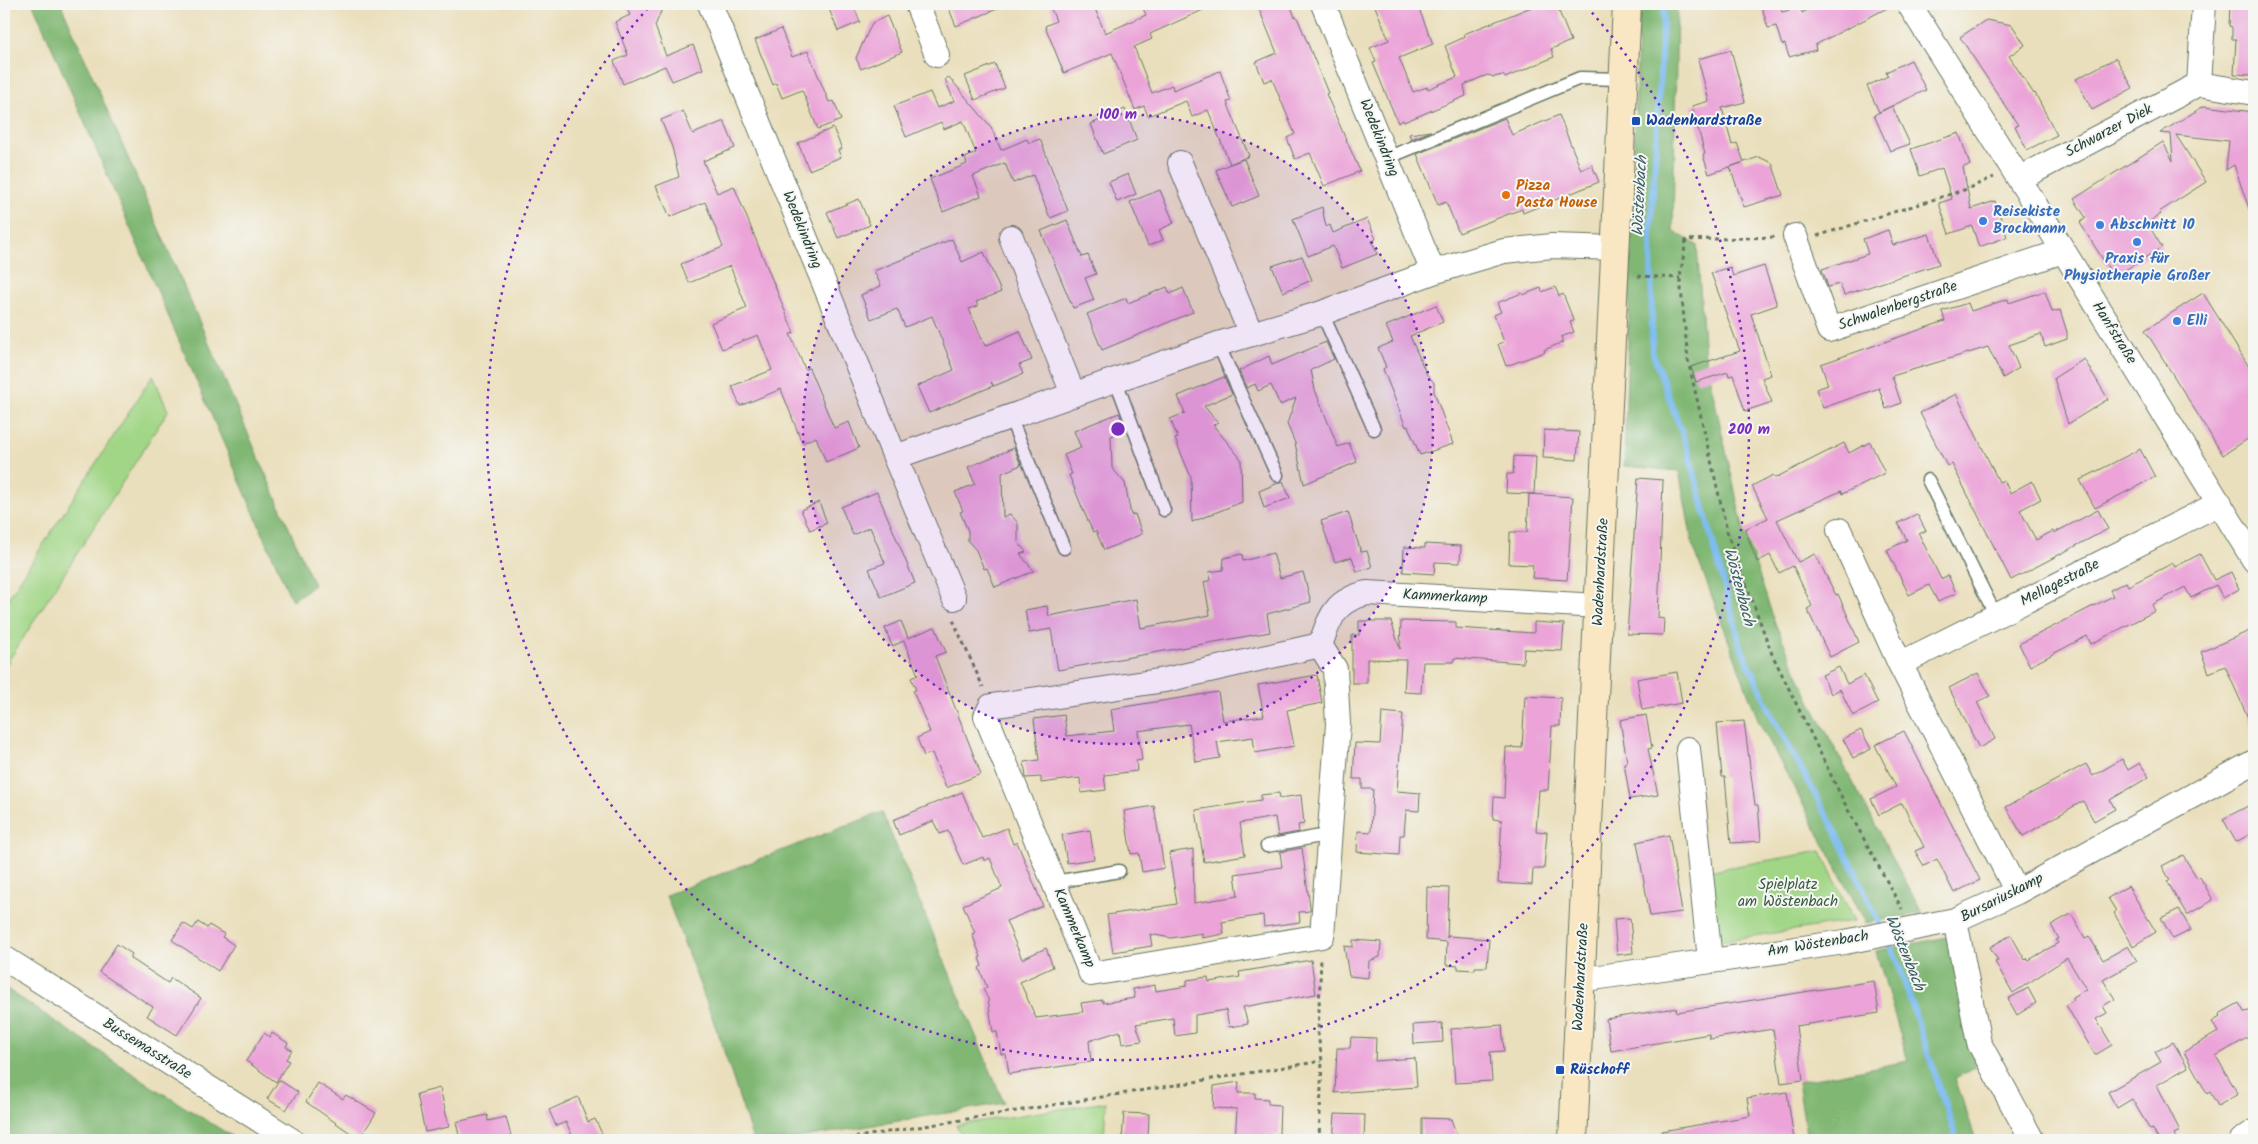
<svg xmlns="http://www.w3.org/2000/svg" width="2258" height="1144" font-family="Kalam,sans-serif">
	<rect width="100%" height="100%" fill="#f6f6f2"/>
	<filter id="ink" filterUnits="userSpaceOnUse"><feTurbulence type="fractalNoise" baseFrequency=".02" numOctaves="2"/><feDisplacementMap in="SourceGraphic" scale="10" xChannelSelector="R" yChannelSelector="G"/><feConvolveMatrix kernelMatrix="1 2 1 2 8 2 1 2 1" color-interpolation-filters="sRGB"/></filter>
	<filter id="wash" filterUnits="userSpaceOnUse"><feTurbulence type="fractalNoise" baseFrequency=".0096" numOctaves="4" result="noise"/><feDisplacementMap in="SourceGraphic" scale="20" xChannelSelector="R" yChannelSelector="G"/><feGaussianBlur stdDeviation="1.12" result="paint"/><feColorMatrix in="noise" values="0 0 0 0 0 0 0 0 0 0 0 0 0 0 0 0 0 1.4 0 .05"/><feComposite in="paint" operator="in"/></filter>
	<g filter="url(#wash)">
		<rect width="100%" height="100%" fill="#eadfbc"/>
		<path fill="#a1d686" stroke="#608a5d" d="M153,375l15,36 -164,257v-63z
			M1821,851l33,70 -134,20 -12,-70z
			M1106,1102l-2,38h-139l-9,-15z"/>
		<path fill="#80b773" stroke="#507a54" d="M33,4h28l253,581 -22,16z
			M1639,4h38l-4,227 24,14 8,112 38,170 32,96 37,82 110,208 -56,10 -107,-201 -66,-176 -14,-75 -55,-5z
			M882,812l122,291 -217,37h-34l-34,-104 -53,-141z
			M1952,936l24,131 -21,11 21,62h-169l-9,-58 110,-21 -32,-110z
			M4,987l150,101 84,52h-234z"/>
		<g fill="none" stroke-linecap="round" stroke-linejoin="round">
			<path stroke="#7ebcf1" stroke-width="6" d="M1664,4l-13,225 1,122 36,99 53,197 32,71 62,112 48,100
				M1887,939l10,21 60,180"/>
		</g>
		<g id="blocks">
			<path fill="#eba3d8" d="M625,4h39l-9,22 11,30 27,-11 10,24 -31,12 -7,-15 -42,18 -9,-23 14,-6 -13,-33 15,-7z
				M842,4h11l7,18 -22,9 -9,-22z
				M947,4h62l-53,22z
				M1049,4h44l12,29 41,-18 -5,-11h75l-66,30 2,5 -18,8 18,46 20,-8 1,5 47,-19 11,30 -4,1 22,54 -19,8 14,-5 15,37 -27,11 -16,-37 14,-6 -22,-54 -16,7 -6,-16 -38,15 -4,-10 -9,4 -23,-57 -48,20 -19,-47 11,-5z
				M1273,4h17l5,13h2l31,76 -2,1 34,77 -36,15 -14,-33 -15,6 -8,-21 8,-4 -23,-55 -8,3 -8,-20 21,-9 -18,-44z
				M1374,4h43l16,40 -34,14 14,34 14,-5 1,2 29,-12 -12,-31 20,-9 -1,-3 75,-30h17l15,37 -20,8 3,8 -49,21 -2,-3 -9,2 -6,-2 -6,2 -18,8 2,11 -62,26 -1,-2 -5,3 -25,-60 3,-1 -6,-14 19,-8z
				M1761,4h18l3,8 19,-5 1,6 18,-9h75l-80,41 1,5 -27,7 -4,-13 -3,1 -6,-19 -8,2z
				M2230,4h24v70l-3,1 -17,-1 2,-35h-4v-12l-3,-1z
				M887,16l15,36 -41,17 -5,-11 16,-35z
				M1986,20l26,5 13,20 -16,11 25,38 1,-1 22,42 -30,15 -12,-24 3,-1 -58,-88z
				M781,29l11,28 16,-6 21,51 5,-1 7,19 -23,9 -16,-39 -20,8 -6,-15 -3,2 -18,-45z
				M1731,50l14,52 -23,6 10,37 5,-2 7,19 -35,12 -6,-19 2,-1 -13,-48 17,-5 -11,-42z
				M2116,58l17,30 -41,22 -16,-31z
				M1911,60l15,30 -47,22 -12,-26 21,-10 -2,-4z
				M995,64l10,24 -30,12 -10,-24z
				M949,77l42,50 10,23 26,-11 2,4 11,-4 28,72 -18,7 -17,-43 -20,8 -8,-20 -32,13 8,20 -38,16 -13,-33 37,-15 -2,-6 11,-5 -13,-32 -19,8 -3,-7 -35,15 -12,-31 36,-14 7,16 17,-7 -9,-22z
				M1892,106l18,38 -20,7 -16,-36z
				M2204,106l50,6v103h-3l-17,-50 -8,5 3,-29 -53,-6 30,47 -47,30 2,2 -14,9 15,24 -48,30 -34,-54 6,-5 -12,-19 89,-57 10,19 -2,-27 -11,-1z
				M1125,109l12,31 -34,14 -12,-30z
				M683,111l10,23 31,-13 11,27 -32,13 14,32 17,-7 60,147 -4,1 15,35 4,-1 25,60 15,-6 10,26 -33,14 -10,-25 -14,6 -21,-54 -41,17 -8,-20 40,-16 -14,-35 -36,14 -11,-26 36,-15 -17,-42 -41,17 -8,-19 42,-17 -18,-45 -35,15 -14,-31 23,-9 -7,-30 -11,-27z
				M1559,115l22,55 11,-5 7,17 -76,31 -1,-4 -63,24 -13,-31 -8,3 -21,-51 88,-36 7,17z
				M833,128l9,21 -4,1 3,7 -32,13 -11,-27z
				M1431,131l-20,8 -2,-5z
				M1959,133l11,32 -7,2 8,42 24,-8 12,36 -28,10 -7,-21 -23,8 -10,-31 13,-4 -10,-31 -22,8 -9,-27z
				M1759,157l13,6 11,32 -39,12 -14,-40z
				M1128,174l8,20 -19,8 -8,-20z
				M1160,190l14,33 -15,7 4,10 -15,6 -18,-44z
				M859,199l11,26 -32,13 -11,-26z
				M1322,207l4,20 4,-2 3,8 34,-14 9,20 -4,2 5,13 -35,14 -9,-22 -25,10 -15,-37z
				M1067,220l15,37 6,-2 8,19 -11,4 9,22 -21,8 -32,-77z
				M1888,230l5,15 36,-11 10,30 -95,31 -4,-11 -12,3 -6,-18 46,-15 -5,-15z
				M952,239l10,23 22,-10 17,40 -25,10 2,4 -9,3 16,37 35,-15 12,29 -13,5 4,9 -29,12 -3,-4 2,4 -64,27 -12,-27 37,-16 -22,-54 -27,11 -8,-18 -26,10 -10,-24 20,-9 -7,-15z
				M1302,256l10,24 -29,12 -11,-26z
				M1764,266l13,39 -26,9 20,61 -9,3 10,24 -27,9 -12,-36 -4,1 -1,-4 -32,10 -5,-15 49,-16 -29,-78 19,-6 3,9z
				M1167,287l3,7 13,-6 10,24 -91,38 -15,-36 39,-16 2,5z
				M1555,287l4,9 4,-2 11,27 -4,1 4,10 -13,5 2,5 -19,8 1,2 -39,14 -8,-22 6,-2 -10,-27 7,-3 -4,-9 25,-10 1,2 18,-7 1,4z
				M2045,291l7,21 8,-2 7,22v7l-22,8 -4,-13 -32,11 10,23 -16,10 -15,-31 -96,29 9,27 -15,6 -7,-21 -56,20 -7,-19 12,-4 -7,-21 124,-43 -3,-10 26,-8 3,8 37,-12 1,4z
				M2203,293l51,82v60l-31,20 -78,-125z
				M1436,305l7,17 -33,14 16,37 8,10v9l19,52 -33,11 -12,-29 -2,1 -23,-58 3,-2 -8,-19 15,-6 -7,-16z
				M1326,342l8,17 -23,11 4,20 23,57 11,-4 8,19 -53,22 -9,-41 -8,-19 9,-26 -16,7 -9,-20 -13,6 -3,-7 -8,4 -8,-17 30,-15 3,9z
				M2084,359l24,40 -40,25 -14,-46z
				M1224,377l8,17 -28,12 14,17 -5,2 28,34 1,43 -50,20 -1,-45 -16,-38 3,-1 -8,-19 15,-6 -7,-17z
				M1956,394l43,88 5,-2 6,13 22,-12 9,18 -21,11 16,30 17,-9 1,2 44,-23 10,19 -97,51 -59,-116 -5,2 -27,-53z
				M1119,413l7,17 -15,6 1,32 13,15 6,32 4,-1 7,20 -38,16 -8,-19 -3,1 -9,-20 -15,-37 3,-1 -8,-19 17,-7 -7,-17z
				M1544,430l35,2 -2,28 -34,-2z
				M1870,442l15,31 -43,21 -1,-3 -64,29 21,42 17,-8 21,41 2,-1 21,48 -29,15 -23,-48 5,-3 -19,-40 -14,7 -9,-18 -13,7 -12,-33 23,-11 -16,-32 21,-11 2,3 69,-35 5,10z
				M1014,448l7,17 -19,8 1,44 7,-3 8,9v19l8,10 -6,2 14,17 -39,16 -8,-19 -3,1 -8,-19 -8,-9v-10l-8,-19 3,-1 -8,-19 20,-8 -7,-17z
				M2140,449l15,28 -60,31 -15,-28z
				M1514,456l22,1 -2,37 -28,-1 1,-19h6z
				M1638,478l25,2 -5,138 6,1 -1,16 -36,-1z
				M1283,481l7,17 -26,10 -5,-17z
				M877,492l38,91 -34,14 -12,-28 16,-6 -15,-36 -17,8 -12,-28z
				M1529,494l44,3 -6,83 -35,-2 1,-13 -24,-1 1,-32h17z
				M819,502l8,21 -17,7 -9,-20z
				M1348,512l13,40 6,-1 5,16 -15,5 -5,-15 -17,5 -14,-41z
				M1917,514l9,17 -7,3 11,23 11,22 7,-4 8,18 -18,9 -9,-17 -20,10 -22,-45 20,-10 -9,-17z
				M1425,544l36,2 -1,17 -25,-1 -1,12 -31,-2 1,-25 21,1z
				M1273,553l7,25 23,-6 8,30 -44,12 3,18 -212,38 -7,-41 -22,4 -4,-23 22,-4 2,10 87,-17 5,29 69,-13 -6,-33 7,-2 -2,-8 14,-2 1,-12 18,-4 1,7z
				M2200,554l14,26 17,-8 8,17 -16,9 -7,-13 -25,13 -6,-11 -33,18 3,6 -64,33 -4,-8 -57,30 -11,-22 94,-48 -3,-6 16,-8 2,4 45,-23 2,4z
				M901,621l7,17 27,-11 11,25 -11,4 46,118 -35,14 -14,-35 -8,3 -7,-18 13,-6 -17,-41 3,-1 -5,-12 7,-3 -14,-34 -12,5 -7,-18z
				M1359,621h32l9,28 1,-28 55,1v6l78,5v-11l30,2 -2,27 -38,-2 -1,14 -69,-5v4h-31l-2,31 -17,-1 2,-32 -39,-1v24h-15v-48h7z
				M2254,629v102l-29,-65 -16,7 -8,-21z
				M1839,667l8,17 17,-9 14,28 -25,13 -13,-27 -9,5 -9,-19z
				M1677,672l5,31 -40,7 -5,-31z
				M1978,673l12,23 -13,6 18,37 -16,9 -30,-60z
				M1317,675l5,28 -35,7 7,36 -39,7 -2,-16 -36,5 3,16 -24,4 -7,-38 -51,7 4,29 -6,1 1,10 -33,4 2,15 -25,3 -1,-15 -39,5v-6l-15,1 -2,-16 15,-2 -5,-41 30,-4 3,21 47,-5 -3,-22 107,-17 5,29 41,-5 -6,-31z
				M1525,696l36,2 -1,28h-8l-4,64h-9l-3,41 11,1 -3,37h-11l-1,16 -34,-2 4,-63 -9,-1 1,-22 10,1 2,-51 16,1z
				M1382,712l21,2 -6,77 23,2 -1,18 -13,-1 -2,25h-4l-1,20 -42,-3 1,-21 13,1 2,-43h-11v-10h-9l2,-36 25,1z
				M1646,715l6,33 -4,1 10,46 -28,4 -6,-36 3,-1 -7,-42z
				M1744,721l11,84h3l3,36 -30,2 -6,-66h-3l-5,-54z
				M1861,730l10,19 -18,9 -10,-19z
				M1904,731l76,149 -26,13 -17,-34 -13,7 -9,-15 9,-4 -22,-44 -23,12 -8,-16 25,-12 -21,-42z
				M2122,759l6,11 12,-7 9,14 -39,23 5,9 -21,12 -11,-20 -60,35 -17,-29 80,-43 7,12z
				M962,792l20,46 25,-10 6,16 4,-2 26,64 -37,15 16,38 24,-11 7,19 -33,15 16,36 47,-6 -2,-9 22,-3v3l32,-5 -2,-9 22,-4 1,6 31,-5v-6l21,-3 1,5 31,-5 -1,-5 72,-12 5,34 -73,13 5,17 -19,3 -3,-17 -31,5v18l-20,3 -2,-18 -37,6 6,17 -20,3 -2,-13 -31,10 2,21 -82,12 -3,-20h-5l-4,-22h-4l-5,-33 -5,-10 4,-2 -8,-19 3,-2 -3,-8 2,-1 -9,-23 3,-1 -12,-28 39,-17 -12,-30 -6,3 -1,-4 -20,8 -15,-34 -8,3 -7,-13 -34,14 -6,-15z
				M1279,793l1,5 21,-3 3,29 -6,1 1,7 -21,4 -3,-19 -35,6 5,32 -41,7 -8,-52 65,-10v-5z
				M1154,806l10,62 -22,4 -3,-19 -8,1 -7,-43z
				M2248,806l6,10v16l-18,10 -13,-23z
				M1090,830l4,29 -27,4 -5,-28z
				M1669,835l13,77 -32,4 -13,-74z
				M1302,848l8,59v4l-11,1 1,10 -36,5 -1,-12 -41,7 2,12 -22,4v-5l-31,5 -21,-4 2,12 -39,6 -6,-37 70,-11 -8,-51 24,-4 1,54 44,-7 -3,-22 47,-7 -2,-15z
				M2183,855l14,23 3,-1 13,23 -26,15 -20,-34 3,-1 -8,-14z
				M2128,886l28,46 -23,14 -19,-33 2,-2 -8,-13z
				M1427,887l22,1 -2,50 1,-2 41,3 -2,28h-12v3l-17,-1v-3l-12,-1 1,-23 -21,-2z
				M2179,909l12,21 -18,9 -12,-21z
				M2071,914l14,24 4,-2 14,24 25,-14 9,15 -34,19 12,19 -12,7 4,7 -11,6 16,26 -17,10 -29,-50 8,-5 -2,-3 14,-8 -19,-31 -54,35 -18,-31 3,-1 -8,-14 21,-12 14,25 2,-2 2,2 29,-17 -2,-3 3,-1 -8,-14z
				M1630,918l3,35 -16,2 -3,-36z
				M198,922l9,6 2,-3 15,9 -2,3 12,8 -16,26 -46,-31 11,-17 10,6z
				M1353,940l28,2 -1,15 -11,4 -1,17 -19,-2 -5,-30 9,1z
				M117,944l15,10 -2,4 38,25 3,-5 30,20 -24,37 -30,-19 6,-9 -54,-35z
				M1874,981l5,32 -83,13 7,54 -22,3 -8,-54 -63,10 -1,-5 -98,17 -5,-32 70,-11 1,4z
				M2028,988l8,15 -19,12 -9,-16z
				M2239,1003l5,9 10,-2v24l-38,22 22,38 -20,12 -8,-14 -3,2 -23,-42 34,-20 -6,-10 8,-5 -1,-3z
				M1442,1023l1,19 -29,2 -1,-19z
				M1502,1025l2,26 -14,1 2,29 -37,2 -4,-54z
				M264,1033l6,4 2,-4 16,10 -2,4 6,3 -6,9 3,2 -13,21 -30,-21z
				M1351,1037l25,1 -1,23 40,-3 2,29 -82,6 2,-45h13z
				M2173,1042l15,25 -31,18 23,46 -6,3 3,6h-18l-7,-11 -2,1 -18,-31 -15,9 -9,-16 53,-30 -6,-10z
				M279,1080l19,12 -12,18 -19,-11z
				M1239,1082l-1,11h17v5l13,1v5l12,1 -1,30h-13v5h-31l2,-31 -24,-1 1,-22z
				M318,1083l25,16 3,-4 30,18 -17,26 -53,-37z
				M440,1088l9,39 -24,5 -8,-38z
				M1787,1092l7,48h-131l-1,-9 88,-15 -3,-18z
				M578,1097l10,25 7,-3 10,21h-31l-8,-18 -10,4 -7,-16z
				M1124,1113l25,1 -1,26h-26z
				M1335,1114l30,1 -1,25h-31z
				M487,1115l1,6 18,-4 6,23h-52l-4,-18z
				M1422,1118l29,1 7,21h-36z"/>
		</g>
	</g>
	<g filter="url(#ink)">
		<use href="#blocks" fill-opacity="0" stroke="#667664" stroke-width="1"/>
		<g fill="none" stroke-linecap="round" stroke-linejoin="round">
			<defs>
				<path id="lane" d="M1387,158l193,-80 43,1
					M1322,313l52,116
					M1218,344l59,131
					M1116,381l48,129
					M1010,417l54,131
					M1928,480l68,136
					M1267,846l64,-12
					M1055,882l64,-11"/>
				<path id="street" d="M710,4l185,453 323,-113 104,-31 111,-41 71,-21 48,-5 65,2
					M917,4l20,51
					M1323,4l110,268
					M1909,4l104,165 241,391
					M2199,84l5,-80
					M1180,163l71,171
					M2019,179l180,-95 55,9
					M1795,236l34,94 234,-79
					M1011,237l62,157
					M895,457l59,141
					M1839,530l61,134 117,228
					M1320,645l-155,35 -174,26 -5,10 105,258 231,-38 16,-212 -3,-55 -15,-24c11,-29 14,-44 47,-52l232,13
					M1900,664l320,-161
					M1688,749l22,211
					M4,958l287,182
					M1581,977l12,1 252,-36 110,-22
					M2032,1140l-53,-97 -24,-123 62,-28 237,-130
					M2242,1140l12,-8"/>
				<path id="secondary" d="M1573,1140l54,-1136"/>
			</defs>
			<use href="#lane" stroke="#667664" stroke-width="15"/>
			<use href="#street" stroke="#667664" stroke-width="26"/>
			<use href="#secondary" stroke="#667664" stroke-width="30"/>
			<path stroke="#667664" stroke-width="3" stroke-dasharray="4 4" stroke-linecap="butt" d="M1817,236l150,-47 27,-12
				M1774,237l-88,3 -6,38 8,82 40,175 44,119 75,154 55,101
				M1638,276l42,2
				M953,620l30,67
				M839,1140l483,-79
				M1319,1140l3,-79 -4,-27 3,-77"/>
			<use href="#lane" stroke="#fff" stroke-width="12"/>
			<use href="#street" stroke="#fff" stroke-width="24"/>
			<use href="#secondary" stroke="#f9e7c3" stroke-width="28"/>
		</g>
	</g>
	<circle cx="1118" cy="429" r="315" fill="#7b2cbf" fill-opacity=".12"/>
	<g fill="none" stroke="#7b2cbf" stroke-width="2.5" stroke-dasharray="2.5 5">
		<circle cx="1118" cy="429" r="315"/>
		<path d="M1587 7A631 631 0 1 1 649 7"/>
	</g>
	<g fill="#1a4fb4" stroke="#f6f6f2" stroke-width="2">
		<rect x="1631" y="116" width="10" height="10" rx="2.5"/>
		<rect x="1555" y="1065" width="10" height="10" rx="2.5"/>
	</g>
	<circle fill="#e8710a" stroke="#f6f6f2" stroke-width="2" cx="1506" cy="195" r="5"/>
	<g fill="#3f7fe0" stroke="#f6f6f2" stroke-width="2">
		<circle cx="1983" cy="221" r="5"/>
		<circle cx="2100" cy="225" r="5"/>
		<circle cx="2137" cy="242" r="5"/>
		<circle cx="2177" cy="321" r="5"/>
	</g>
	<g text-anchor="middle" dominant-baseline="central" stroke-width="4" stroke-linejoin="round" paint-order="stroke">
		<g font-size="15" font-weight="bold" fill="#164399" stroke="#f6f6f2" text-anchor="start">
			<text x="1646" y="121">Wadenhardstraße</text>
			<text x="1570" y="1070">Rüschoff</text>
		</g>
		<g font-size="15" fill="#1f3d34" stroke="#f6f6f2">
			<text transform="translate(2109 131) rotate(-28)">Schwarzer Diek</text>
			<text transform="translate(1379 138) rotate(68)">Wedekindring</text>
			<text transform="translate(802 230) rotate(68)">Wedekindring</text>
			<text transform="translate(1898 306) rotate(-19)">Schwalenbergstraße</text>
			<text transform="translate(2114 333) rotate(58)">Hanfstraße</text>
			<text transform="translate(1601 572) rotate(-87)">Wadenhardstraße</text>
			<text transform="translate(2060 583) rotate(-27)">Mellagestraße</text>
			<text transform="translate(1445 597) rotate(3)">Kammerkamp</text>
			<text transform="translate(2002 898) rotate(-27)">Bursariuskamp</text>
			<text transform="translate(1074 928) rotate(67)">Kammerkamp</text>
			<text transform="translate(1818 944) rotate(-9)">Am Wöstenbach</text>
			<text transform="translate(1581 977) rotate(-87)">Wadenhardstraße</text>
			<text transform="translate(147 1049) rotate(32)">Bussemasstraße</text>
		</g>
		<g font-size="15" font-weight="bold" fill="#c56008" stroke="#f6f6f2" text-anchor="start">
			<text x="1516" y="186">Pizza<tspan x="1516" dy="17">Pasta House</tspan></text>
		</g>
		<g font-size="15" font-weight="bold" fill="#366cbe" stroke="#f6f6f2" text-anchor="start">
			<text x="1993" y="212">Reisekiste<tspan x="1993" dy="17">Brockmann</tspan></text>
			<text x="2110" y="225">Abschnitt 10</text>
			<text x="2137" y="259" text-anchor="middle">Praxis für<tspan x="2137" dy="17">Physiotherapie Großer</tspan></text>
			<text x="2187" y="321">Elli</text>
		</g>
		<g font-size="15" fill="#395c44" stroke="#f6f6f2">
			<text x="1788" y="885">Spielplatz<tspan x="1788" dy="17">am Wöstenbach</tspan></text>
		</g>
		<g font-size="16" font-style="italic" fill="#375d63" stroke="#f6f6f2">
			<text transform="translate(1640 196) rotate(-87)">Wöstenbach</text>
			<text transform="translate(1739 587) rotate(75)">Wöstenbach</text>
			<text transform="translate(1905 953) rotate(68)">Wöstenbach</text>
		</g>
	</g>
	<circle cx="1118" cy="429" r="8" fill="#7b2cbf" stroke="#f6f6f2" stroke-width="2.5"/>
	<g font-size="15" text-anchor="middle" font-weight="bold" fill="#7b2cbf" stroke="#f6f6f2" stroke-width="4" stroke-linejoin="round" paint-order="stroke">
		<text x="1118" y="119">100 m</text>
		<text x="1749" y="434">200 m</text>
	</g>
	<rect width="2258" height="1144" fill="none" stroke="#f6f6f2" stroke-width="20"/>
</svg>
